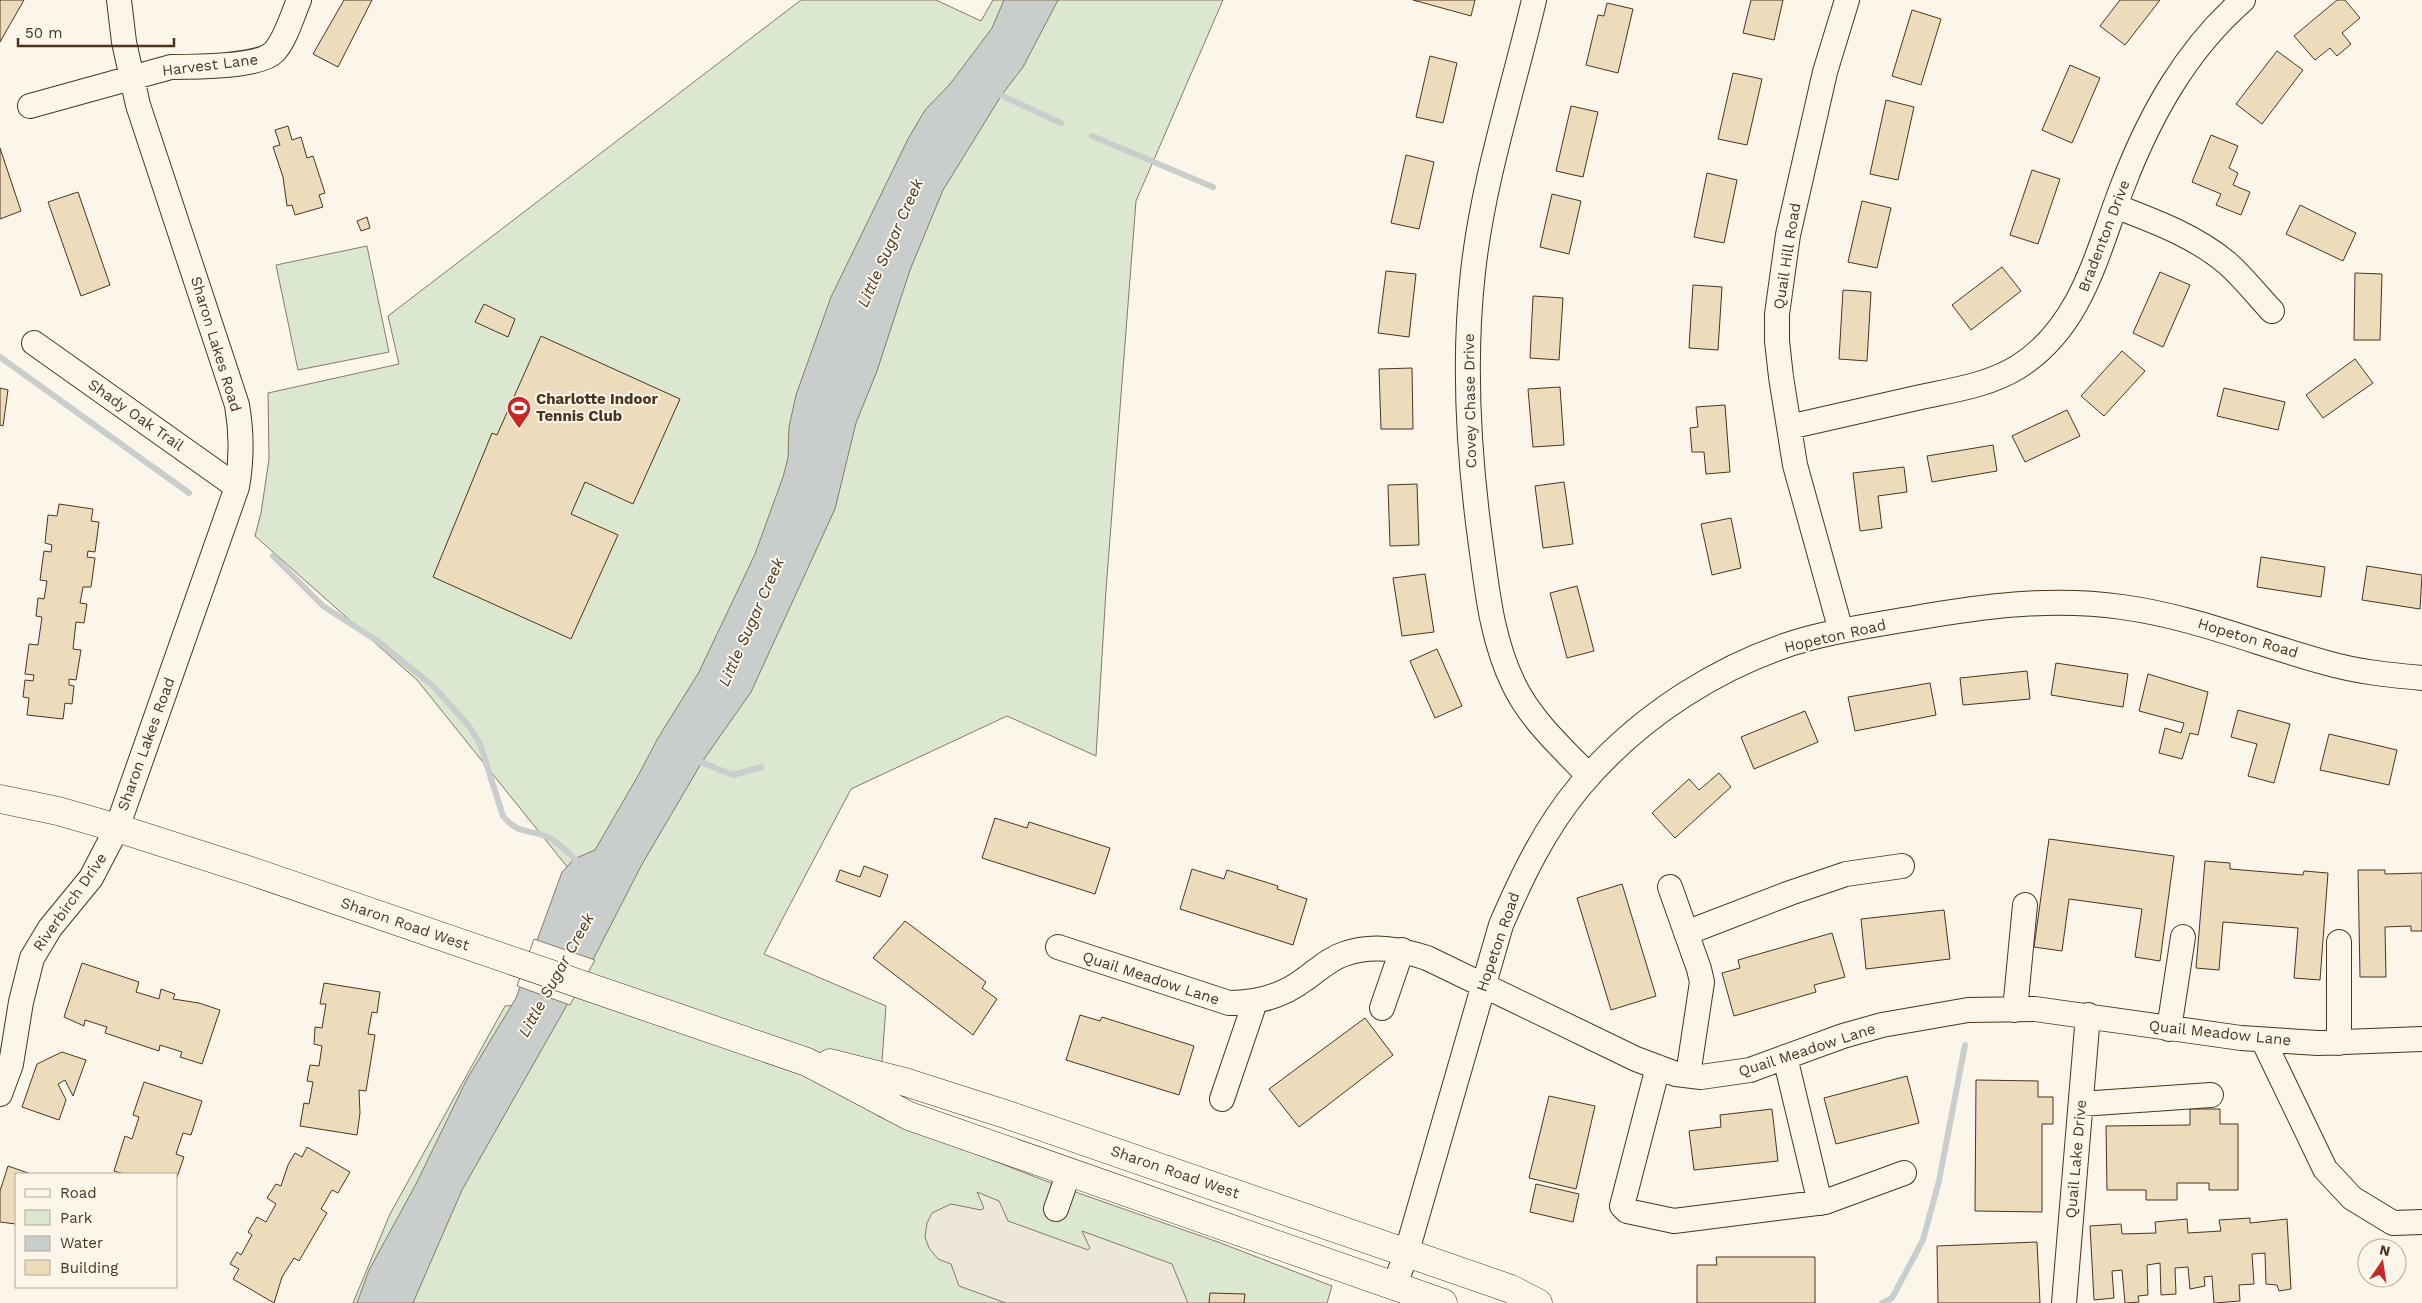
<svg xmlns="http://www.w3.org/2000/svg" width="2422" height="1303" font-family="'Work Sans',sans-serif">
	<rect width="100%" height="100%" fill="#fbf6e9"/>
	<path fill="#dce7d0" stroke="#887966" d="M801,0h135l45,21 12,-21h230l-87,201 -30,389 -10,166 -89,-40 -156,73 -87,165 122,52 -8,110 186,72 154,54 114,44 -5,17h-974l37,-89 115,-208 36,-3 52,-104 -176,-219 -162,-144 6,-23 8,-54 -1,-66 131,-29 -11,-48z
		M367,246l22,106 -91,18 -22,-105z"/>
	<path fill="#ede7d9" stroke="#887966" d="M977,1192l22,9 9,20 80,29 2,-2 -8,-17 90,33 16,39h-182l-47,-17 -8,-22 -13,-5 -9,-11 -4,-11 2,-14 5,-10 19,-9 30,6 3,-2z"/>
	<path fill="#c9cecd" stroke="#887966" d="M1004,0h54l-35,67 -22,29 -58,94 -33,80 -33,101 -21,52 -21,86 -84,183 -49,70 -61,104 -44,86 -135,238 -49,113h-56l12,-33 47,-86 51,-105 49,-81 46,-126 12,-13 21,-9 44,-76 19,-36 41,-66 56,-118 28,-77 5,-19 1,-31 7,-32 35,-98 77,-158 17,-29 25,-26 42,-56z"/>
	<path fill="#fbf6e9" stroke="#887966" d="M534,939l61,21 -25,45 -53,-19z"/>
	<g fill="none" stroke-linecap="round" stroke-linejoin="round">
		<path stroke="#c9cecd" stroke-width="6" d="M994,92l67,31
			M1092,136l121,51
			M0,357l189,136
			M273,556l50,50 56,36 55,45 35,39 11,18 23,72c15,19 26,13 45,21 12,6 22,18 31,26
			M696,760l37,15 28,-8
			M1882,1303l10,-5 31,-58 16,-59 26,-136"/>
	</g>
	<path fill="#ecdcbc" stroke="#4a3520" d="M0,0h24l-24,42z
		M344,0h28l-34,67 -25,-13z
		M1413,0h62l-4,16z
		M1751,0h32l-9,40 -31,-7z
		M2120,0h40l-35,45 -25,-19z
		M2337,0h8l15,18 -18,15 9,11 -14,12 -7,-8 -15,12 -21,-24z
		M1607,3l26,6 -15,64 -32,-8 12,-50 6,1z
		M1912,10l29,9 -20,66 -29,-9z
		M2277,51l26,19 -41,54 -26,-20z
		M1430,56l27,7 -14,60 -27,-6z
		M2070,65l30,13 -28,65 -30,-13z
		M1733,73l29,6 -15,66 -29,-6z
		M1886,100l28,7 -16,73 -28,-6z
		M1571,106l27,6 -15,65 -27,-6z
		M288,126l4,14 9,-3 6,21 6,-2 12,37 -6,2 4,12 -28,8 -3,-10 -5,1 -4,-29 -10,-30 7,-2 -5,-15z
		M2211,135l27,11 -9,22 9,5 -5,12 17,7 -9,23 -25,-10 5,-11 -29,-12z
		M0,148l21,63 -21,8z
		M1406,155l28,7 -15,67 -28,-6z
		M2032,170l28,9 -22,65 -28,-9z
		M1707,173l30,7 -13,63 -30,-6z
		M78,192l32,93 -29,11 -33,-94z
		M1552,194l29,7 -12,53 -29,-7z
		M1862,201l29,7 -14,60 -29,-6z
		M2300,205l56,28 -13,28 -57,-27z
		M367,217l3,11 -9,3 -4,-10z
		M2002,267l19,24 -50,39 -19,-25z
		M1386,271l30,3 -7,63 -31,-4z
		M2160,272l30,13 -27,62 -30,-14z
		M2355,273l27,1 -2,66h-26z
		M1693,285l29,2 -4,63 -29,-2z
		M1843,290l28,2 -4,69 -28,-2z
		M1533,296l30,2 -4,62 -29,-2z
		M484,304l31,15 -7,18 -33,-15z
		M541,336l139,63 -47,105 -48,-22 -14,32 47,21 -47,104 -138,-62 59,-144 5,2z
		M2122,351l23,20 -41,45 -23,-20z
		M2355,359l18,24 -50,35 -17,-23z
		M1412,368l1,61h-32l-2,-60z
		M1560,387l4,58 -31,2 -5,-58z
		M0,388l8,2 -5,36 -3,-1z
		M2224,388l61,14 -7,28 -61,-14z
		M1725,405l5,67 -24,2 -2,-22h-12l-2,-24 8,-1 -2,-20z
		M2067,410l13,26 -55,26 -13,-26z
		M1993,445l4,26 -65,11 -5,-26z
		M1904,467l3,25 -29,4 4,32 -22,3 -7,-58z
		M1564,482l9,62 -30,4 -8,-62z
		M1417,484l2,61 -29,1 -2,-61z
		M59,504l34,5 -2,12 8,1 -4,30 -7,-1 -1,6 8,1 -4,29h-8l-3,16 7,1 -3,19 -8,-1 -3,27 8,1 -5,30 -7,-1v6l5,1 -2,18 -7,-1 -2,16 -36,-4 2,-17 -6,-1 2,-17 8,1 1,-6 -9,-1 4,-30 9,1 4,-28 -6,-1 2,-18 6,1 3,-18 -7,-1 4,-29 7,1 1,-7 -7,-2 3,-28 9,1z
		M1731,518l10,50 -29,7 -11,-51z
		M2261,557l64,10 -4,30 -64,-10z
		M2367,566l55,9 -2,34 -58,-9z
		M1425,574l9,58 -32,4 -9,-58z
		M1577,586l17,65 -27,7 -17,-65z
		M1437,649l25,57 -27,12 -25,-57z
		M2056,663l72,11 -5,33 -72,-12z
		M2027,671l3,28 -67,6 -3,-27z
		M2148,674l60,18 -10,43 -8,-2 -8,26 -23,-6 6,-25 16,5 3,-10 -45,-12z
		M1930,683l6,32 -81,16 -7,-34z
		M2238,710l52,14 -16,59 -26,-7 9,-32 -26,-7z
		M1805,711l13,31 -64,27 -13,-32z
		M2329,734l68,16 -8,35 -69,-15z
		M1719,773l12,14 -56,51 -23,-25 37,-34 10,11z
		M995,818l32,10 2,-6 81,26 -15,46 -113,-36z
		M2049,839l125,17 -14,105 -25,-4 7,-48 -73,-10 -7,52 -28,-4z
		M2205,861l25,2v6l73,6 1,-4 24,2 -8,107 -26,-2 4,-50 -75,-6 -4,48 -23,-2z
		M864,866l24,9 -8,22 -44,-16 4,-11 20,7z
		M1192,869l32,10 3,-9 51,16 -1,3 30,10 -14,46 -113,-36z
		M2358,870h27v4l37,-1v58h-11v-5l-26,1 1,50h-26z
		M1622,884l34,112 -45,14 -34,-112z
		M1944,910l6,49 -84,10 -5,-50z
		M905,921l81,61 -4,6 15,11 -24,36 -100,-77z
		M1832,933l13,44 -31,8 2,7 -82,24 -12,-43 18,-5 -2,-8z
		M82,963l57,19 -3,10 23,7 2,-10 14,5 -2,5 26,4 21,7 -18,54 -22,-7 2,-5 -22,-7 -1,6 -54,-18 2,-6 -22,-7 -1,6 -20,-9z
		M324,983l56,9 -3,21 -5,-1 -4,22 7,1 -9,56 -7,-1 1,23 -3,22 -57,-9 4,-23 5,1 4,-22 -6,-1 3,-16 9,1 3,-20 -8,-2 1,-17 7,1 4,-24h-6z
		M1080,1015l20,6 2,-4 92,29 -15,49 -113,-35z
		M1365,1018l28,37 -94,72 -30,-38z
		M62,1052l24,8 -13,36 -8,-16 -7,4 8,16 -7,20 -37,-13 15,-43z
		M1907,1076l12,47 -83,21 -12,-46z
		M1976,1080l62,1v16h15v27h-11v88l-67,-1z
		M144,1082l58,19 -11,34 -8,-2 -7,21 8,3 -8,23v-6h-52l-10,-3 11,-35 7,3 7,-22 -6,-2z
		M1549,1096l46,10 -19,83 -47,-11z
		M1772,1109l6,52 -84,9 -5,-39 32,-4 -1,-12z
		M2190,1109h30v15h18v66h-29v-7h-32v17h-31v-10h-39l-1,-64 84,-1z
		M307,1147l43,25 -12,21 -6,-3 -11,19 6,4 -28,48 -5,-3 -12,19 -8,26 -41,-24 6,-10 -9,-5 7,-12 4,3 11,-20 -4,-3 9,-15 9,5 10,-18 -9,-6 9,-14 5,2 7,-21 7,-12 7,4z
		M8,1166l23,8h-15v50l-16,-2v-31z
		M1536,1184l43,10 -6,28 -43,-10z
		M2250,1218v5l37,-4 4,70 -12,2 -2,-6 -11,-1 -1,-31 -13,1 2,30 -15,1 1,16 -26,2 -2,-27 -8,1 1,9 -15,3 -2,-22 -13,1 1,26 -15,1 -1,-32 -13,2 1,30 -10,1 1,6 -14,1 -3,-33 -10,1 2,27 -20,2 -4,-74 31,-2 1,10 34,-1 -1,-11 32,-3 1,14 33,-2 -2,-11z
		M2037,1242l3,61h-102l-1,-57z
		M1716,1257h99v46h-118v-38h20z
		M1210,1293l35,1 -1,9h-35z"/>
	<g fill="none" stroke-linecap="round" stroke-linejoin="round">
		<defs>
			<path id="minor" d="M1534,0c-21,90 -51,180 -61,272 -10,89 -5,177 7,266 7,50 11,100 34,147 17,35 48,63 75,91
				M30,106l141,-39c22,0 89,0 103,-15 12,-13 18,-36 25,-52
				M2115,206c39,15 80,30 112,57 16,14 30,32 45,48
				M34,343l203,144
				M1789,427c44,-10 88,-20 132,-30 33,-7 68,-12 97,-30 65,-41 79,-116 105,-182 27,-70 63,-135 120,-185
				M1841,631l-46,-166 -14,-88 -4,-36v-27l11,-79 37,-163 22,-72
				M1670,887l29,82 3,13 -14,93
				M1686,933l104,-40 56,-19 56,-8
				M2339,942v101
				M1058,947l171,56c28,0 54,-7 76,-24 13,-9 24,-20 39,-25 28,-10 56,-5 83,4l209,101 40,15 25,3 49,-7 93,-34 39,-11 86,-15 67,-1 206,29 77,5 104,-4
				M1382,1008l20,-58
				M2015,1010l10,-105
				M2169,1029l14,-92
				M2263,1040l62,129 27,29 41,25 29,-1
				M1785,1057l35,146
				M1658,1067l-36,139 5,5 47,10 151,-19 79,-29
				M0,1094l11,-30 10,-62 11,-44 18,-30 41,-50 26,-50 120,-341c5,-28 5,-53 0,-82l-99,-300 -14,-63 -5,-42
				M1222,1099l33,-97
				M2081,1104l130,-9
				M1056,1209l13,-37
				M1394,1286l11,-28 96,-333c21,-49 44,-97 79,-139 58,-69 142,-124 230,-148 34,-9 70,-14 105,-20 68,-12 137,-21 207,-11 73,10 135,37 205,56 31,9 63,12 95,15
				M2064,1303l24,-288"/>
			<path id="major" d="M0,799l58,12 59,17 131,42 559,192 102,54 534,187
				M830,1063l75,19 103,33 503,174 27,14"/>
		</defs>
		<use href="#minor" stroke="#4a3520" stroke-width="26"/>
		<use href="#major" stroke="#4a3520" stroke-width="29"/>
		<use href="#minor" stroke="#fbf6e9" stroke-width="24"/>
		<use href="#major" stroke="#fbf6e9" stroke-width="28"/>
	</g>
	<defs>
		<symbol id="stadium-pin" viewBox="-11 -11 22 30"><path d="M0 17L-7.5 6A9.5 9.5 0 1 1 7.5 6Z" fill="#c62828" stroke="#fbf6e9"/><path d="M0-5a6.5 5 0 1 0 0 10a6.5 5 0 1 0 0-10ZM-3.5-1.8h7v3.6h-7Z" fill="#fff"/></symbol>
	</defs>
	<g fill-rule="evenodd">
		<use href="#stadium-pin" x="505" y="394" width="28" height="38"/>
	</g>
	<g text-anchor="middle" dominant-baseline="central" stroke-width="4" stroke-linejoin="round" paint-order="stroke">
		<g font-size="15" fill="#4a3520" stroke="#fbf6e9">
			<text transform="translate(210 65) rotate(-7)">Harvest Lane</text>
			<text transform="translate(2104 236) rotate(-69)">Bradenton Drive</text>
			<text transform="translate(1787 256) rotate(-81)">Quail Hill Road</text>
			<text transform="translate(216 344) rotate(73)">Sharon Lakes Road</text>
			<text transform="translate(1470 401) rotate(-91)">Covey Chase Drive</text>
			<text transform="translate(136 415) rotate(35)">Shady Oak Trail</text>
			<text transform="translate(1835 636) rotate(-13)">Hopeton Road</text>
			<text transform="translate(2248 638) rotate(17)">Hopeton Road</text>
			<text transform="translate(146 744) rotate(-70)">Sharon Lakes Road</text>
			<text transform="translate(70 902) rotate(-55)">Riverbirch Drive</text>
			<text transform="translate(405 924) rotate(19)">Sharon Road West</text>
			<text transform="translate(1498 942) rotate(-71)">Hopeton Road</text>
			<text transform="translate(1151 978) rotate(18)">Quail Meadow Lane</text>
			<text transform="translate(2220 1033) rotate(6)">Quail Meadow Lane</text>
			<text transform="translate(1807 1050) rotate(-18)">Quail Meadow Lane</text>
			<text transform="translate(2076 1159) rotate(-85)">Quail Lake Drive</text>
			<text transform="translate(1175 1172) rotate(19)">Sharon Road West</text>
		</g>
		<g font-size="15" font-weight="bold" fill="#4a3520" stroke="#fbf6e9" text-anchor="start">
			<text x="536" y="399">Charlotte Indoor<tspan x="536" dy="17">Tennis Club</tspan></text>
		</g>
		<g font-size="16" font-style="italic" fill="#4a3520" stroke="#fbf6e9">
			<text transform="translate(890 243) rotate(-66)">Little Sugar Creek</text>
			<text transform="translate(751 622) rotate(-66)">Little Sugar Creek</text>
			<text transform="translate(556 975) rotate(-61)">Little Sugar Creek</text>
		</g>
	</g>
	<rect x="15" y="1173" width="162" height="115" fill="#fbf6e9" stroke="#b4a999"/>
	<rect x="25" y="1189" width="25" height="8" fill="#fbf6e9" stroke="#b4a999"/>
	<text x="60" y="1198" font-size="15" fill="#4a3520">Road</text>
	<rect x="25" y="1210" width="25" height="15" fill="#dce7d0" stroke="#b4a999"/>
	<text x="60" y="1223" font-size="15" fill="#4a3520">Park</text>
	<rect x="25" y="1236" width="25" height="15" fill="#c9cecd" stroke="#b4a999"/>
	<text x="60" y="1248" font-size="15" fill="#4a3520">Water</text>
	<rect x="25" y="1260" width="25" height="15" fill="#ecdcbc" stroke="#b4a999"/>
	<text x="60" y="1273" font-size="15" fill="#4a3520">Building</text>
	<g transform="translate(2382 1263) rotate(13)"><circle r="24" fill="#fbf6e9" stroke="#b4a999"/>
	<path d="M0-4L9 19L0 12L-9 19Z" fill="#c62828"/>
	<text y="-8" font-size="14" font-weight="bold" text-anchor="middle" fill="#4a3520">N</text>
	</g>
	<path d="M18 38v8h156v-8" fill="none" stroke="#4a3520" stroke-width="2.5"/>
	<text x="25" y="38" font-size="15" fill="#4a3520" stroke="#fbf6e9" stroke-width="4" paint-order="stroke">50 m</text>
</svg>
